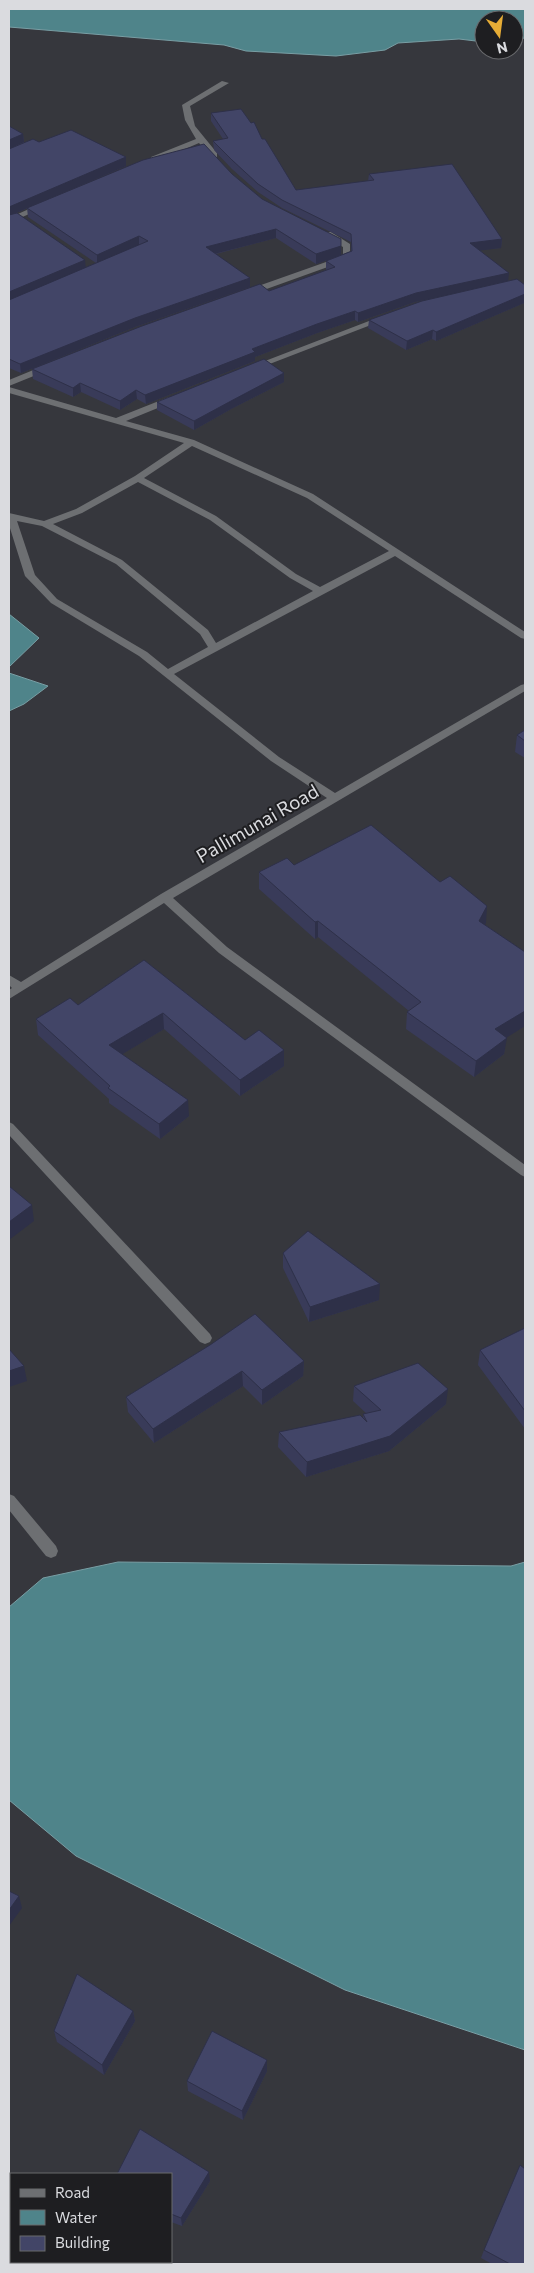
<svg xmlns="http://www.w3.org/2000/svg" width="534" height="2273" font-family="Commissioner,sans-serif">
	<rect width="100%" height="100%" fill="#36373d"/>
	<path fill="#4f848a" stroke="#799ea4" d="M9,9h516v29l-11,1v-19h-30v22l-25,-3 -61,4 -13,7 -49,6 -90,-5 -22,-6 -215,-18z
		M9,614l30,24 -30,29z
		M9,673l39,13 -24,18 -15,7z
		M118,1562l393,4 14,-4v488l-180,-60 -269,-134 -67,-56v-193l34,-29z"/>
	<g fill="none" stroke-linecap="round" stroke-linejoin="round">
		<path fill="#6d6f72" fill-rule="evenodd" d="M222,81l7,2 -39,23 5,20 22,27v4h-6l-12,-14 -42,18h-6v-4l45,-18 -11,-19 -3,-15z
			M40,204l7,2 -38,17v-5z
			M325,232h6l19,12v15l-100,36h-6v-4l99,-35v-9l-18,-11z
			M382,316l7,2 -135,52 -7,-2z
			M48,364l4,3 -1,2 -42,17v-6z
			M9,387l107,31 53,-21h6v4l-49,20 68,19 119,54 212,138v7l-4,-1 -126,-82 -221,118 105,83 56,36 186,-108 4,-1v7l-352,207 54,49 298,218v12l-4,-2 -302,-222 -55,-50 -155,96v-9l3,-2 -3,-3v-10l12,7 140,-88 166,-96 -56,-37 -132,-105 -88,-53 -26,-27 -16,-51v-12l35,8 32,-12 59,-33 49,-33 -175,-50zM192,446l115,52 82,53 -69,36 -24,-13 -80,-58 -72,-38zM138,482l72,38 80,58 23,13 -97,52 -8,-13 -86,-70 -69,-36 29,-11zM17,521l25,5 74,38 84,70 8,13 -40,22 -21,-17 -90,-53 -22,-24z
			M9,1122l4,2 197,210 2,4 -2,4 -5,2 -5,-2 -191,-207z
			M9,1494l5,2 42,50 2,5 -2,5 -5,2 -5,-2 -37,-46z"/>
	</g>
	<path fill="#393b59" d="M211,113l51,26 34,51 72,-9 1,-7 133,65 -1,9 -21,2 28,31 17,4v28l-1,-10 -88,38 -4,-2 -26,11 -38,-22 1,-8 105,-31 -59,13 -57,20 -3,-2 -38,13 -62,24v4l-109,43 -9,-5 -17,11 -39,-18 -8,5 -40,-18 -1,-10 237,-78 57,-21v-9l25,-10v-9l-69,-34 -24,-16 -26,-23 -18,-19 -1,-9 10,-2 -12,-18z
		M9,126l14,8 1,8h15l87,15v9l-112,48 72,53 10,-4 -68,-46 -1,-9 205,-34 30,25 79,56 -25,9 -40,-26 -60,16 34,33 -115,40 -114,46 -12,-5z
		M284,382l-53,27 -37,21 -37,-20v-8z
		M525,730v28l-10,-6 2,-17z
		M294,865l192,58 -2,1 41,28v74l-19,11 -2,17 -30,23 -68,-48 1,-17 2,-1 -91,-74 -3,2 -56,-50v-17z
		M144,960l101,80 39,26 -44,30 -76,-67 -42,25 67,62 -29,23 -51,-36v-4l-71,-64 -2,-16 42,-14z
		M283,1253l96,47 -70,22 -26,-54z
		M525,1328v101l-47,-64 2,-15z
		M210,1345l94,16 -1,15 -41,29 -19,-19 -89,57 -26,-31 -2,-15z
		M354,1386l92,18 -57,47 -83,26 -28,-30 1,-15 84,-14v-4h4l-14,-13z
		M133,2011l2,10 -31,54 -47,-33 -3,-11z
		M267,2071l-24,49 -55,-29 -1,-10z
		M171,2174l39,7 -28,45 -11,-4z
		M484,2250l41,14h-33l-11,-6z"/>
	<path fill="#2e3048" d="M23,134l1,8 -15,7v-9z
		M126,157v9l-117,50v-9z
		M276,229v9l-70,18v-9z
		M139,236v9l-42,19v-9z
		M502,239l-1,9 -32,4 1,-9z
		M341,246v9l-25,9v-10z
		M85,260l1,9 -77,32v-9z
		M509,273l-1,9 -93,20 -57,20v-9l58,-20z
		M250,278v9l-115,40 -114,46 -1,-9 115,-46z
		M525,294l-1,9 -88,38v-9z
		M355,311v9l-38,13 -62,24v4l-109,43 -1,-9 107,-46 65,-25z
		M433,330l-1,9 -26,11 1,-9z
		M284,373v9l-53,27 -37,21v-9l37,-20z
		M80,383l1,9 -8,5v-9z
		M136,390l1,9 -17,11v-9z
		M487,906l-1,17 -9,14 2,-16z
		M318,921v16l-3,2v-17z
		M525,1011v15l-32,20 2,-17z
		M163,1013l1,16 -53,32 -2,-16z
		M507,1038l-3,16 -30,23 2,-16z
		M284,1050v16l-44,30v-16z
		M188,1100l1,16 -29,23 -1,-15z
		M32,1205l2,16 -25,19v-18z
		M380,1284l-1,16 -70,22 1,-15z
		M304,1361l-1,15 -41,29v-15z
		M24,1366l3,15 -18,6v-16z
		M242,1371l1,15 -89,57 -1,-14z
		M448,1389l-2,15 -57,47 -83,26 1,-15z
		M19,1896l3,12 -13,18v-16z
		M133,2011l2,10 -31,54 -2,-10z
		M267,2060v11l-24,49 -1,-9z
		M209,2172l1,9 -28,45 -1,-8z"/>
	<path fill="#424567" stroke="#2e3048" d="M241,109l10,14 3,-1 8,17h3l31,51 78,-10 -5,-6 83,-10 50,75 -32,4 39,30 -93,20 -58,20 -3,-2 -38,13 -65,25 3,3 -110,43 -9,-5 -16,11 -40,-18 -7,5 -41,-19 110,-43 118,-42 9,7 66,-24 -9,-6 26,-10 -1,-17 -69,-34 -24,-16 -26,-24 -19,-19 15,-3 -17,-25z
		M9,126l14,8 -14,6z
		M71,130l55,27 -117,50v-58l24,-10 6,3z
		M204,144l28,30 30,25 79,40v7l-25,8 -40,-25 -70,18 44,31 -115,40 -115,46 -11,-5v-59l139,-59 -9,-5 -42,19 -70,-47 116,-48z
		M17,213l68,47 -76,32v-77z
		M517,279l8,6v9l-89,38 -3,-2 -26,11 -38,-21 53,-19z
		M264,359l20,14 -53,28 -37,20 -37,-19z
		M525,730v11l-8,-6z
		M371,825l69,57 10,-6 37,30 -8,15 46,31v59l-30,18 12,9 -31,23 -69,-49 14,-10 -103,-81 -3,1 -56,-50 28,-14 7,7z
		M144,960l101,80 14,-10 25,20 -44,30 -77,-67 -54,32 79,55 -29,24 -51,-36 2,-2 -74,-67 34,-21 8,7z
		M9,1186l23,19 -23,17z
		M308,1231l72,53 -70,23 -27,-54z
		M255,1314l49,47 -42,29 -20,-19 -89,58 -27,-32 84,-52z
		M525,1328v83l-45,-61z
		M9,1349l15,17 -15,5z
		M418,1363l30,26 -58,47 -83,26 -28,-30 81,-17 7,7 -4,-8 18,-4 -27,-24z
		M9,1891l10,5 -10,14z
		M77,1974l56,37 -31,54 -48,-34z
		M212,2031l55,29 -25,51 -55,-30z
		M140,2129l69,43 -28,46 -10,-4v-40h-54z
		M520,2165l5,4v95h-15l-26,-14z"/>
	<g text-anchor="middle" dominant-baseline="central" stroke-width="4" stroke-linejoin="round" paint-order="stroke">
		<g font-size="19" fill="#dadbdf" stroke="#1e1e21">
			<text transform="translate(257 823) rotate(-30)">Pallimunai Road</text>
		</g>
	</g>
	<rect width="534" height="2273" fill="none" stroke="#dadbdf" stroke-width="20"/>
	<rect x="10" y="2173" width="162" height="90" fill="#1e1e21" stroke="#696a6d"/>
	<rect x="20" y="2189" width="25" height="8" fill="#6d6f72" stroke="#696a6d"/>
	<text x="55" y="2198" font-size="15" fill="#dadbdf">Road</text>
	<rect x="20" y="2210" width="25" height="15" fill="#4f848a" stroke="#696a6d"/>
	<text x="55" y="2223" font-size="15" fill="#dadbdf">Water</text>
	<rect x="20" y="2236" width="25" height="15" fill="#424567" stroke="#696a6d"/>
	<text x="55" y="2248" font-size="15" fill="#dadbdf">Building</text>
	<g transform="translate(499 35) rotate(166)"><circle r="24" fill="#1e1e21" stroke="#696a6d"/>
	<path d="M0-4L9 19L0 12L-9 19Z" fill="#e6ac36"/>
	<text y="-8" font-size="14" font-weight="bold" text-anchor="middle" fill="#dadbdf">N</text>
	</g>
</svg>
